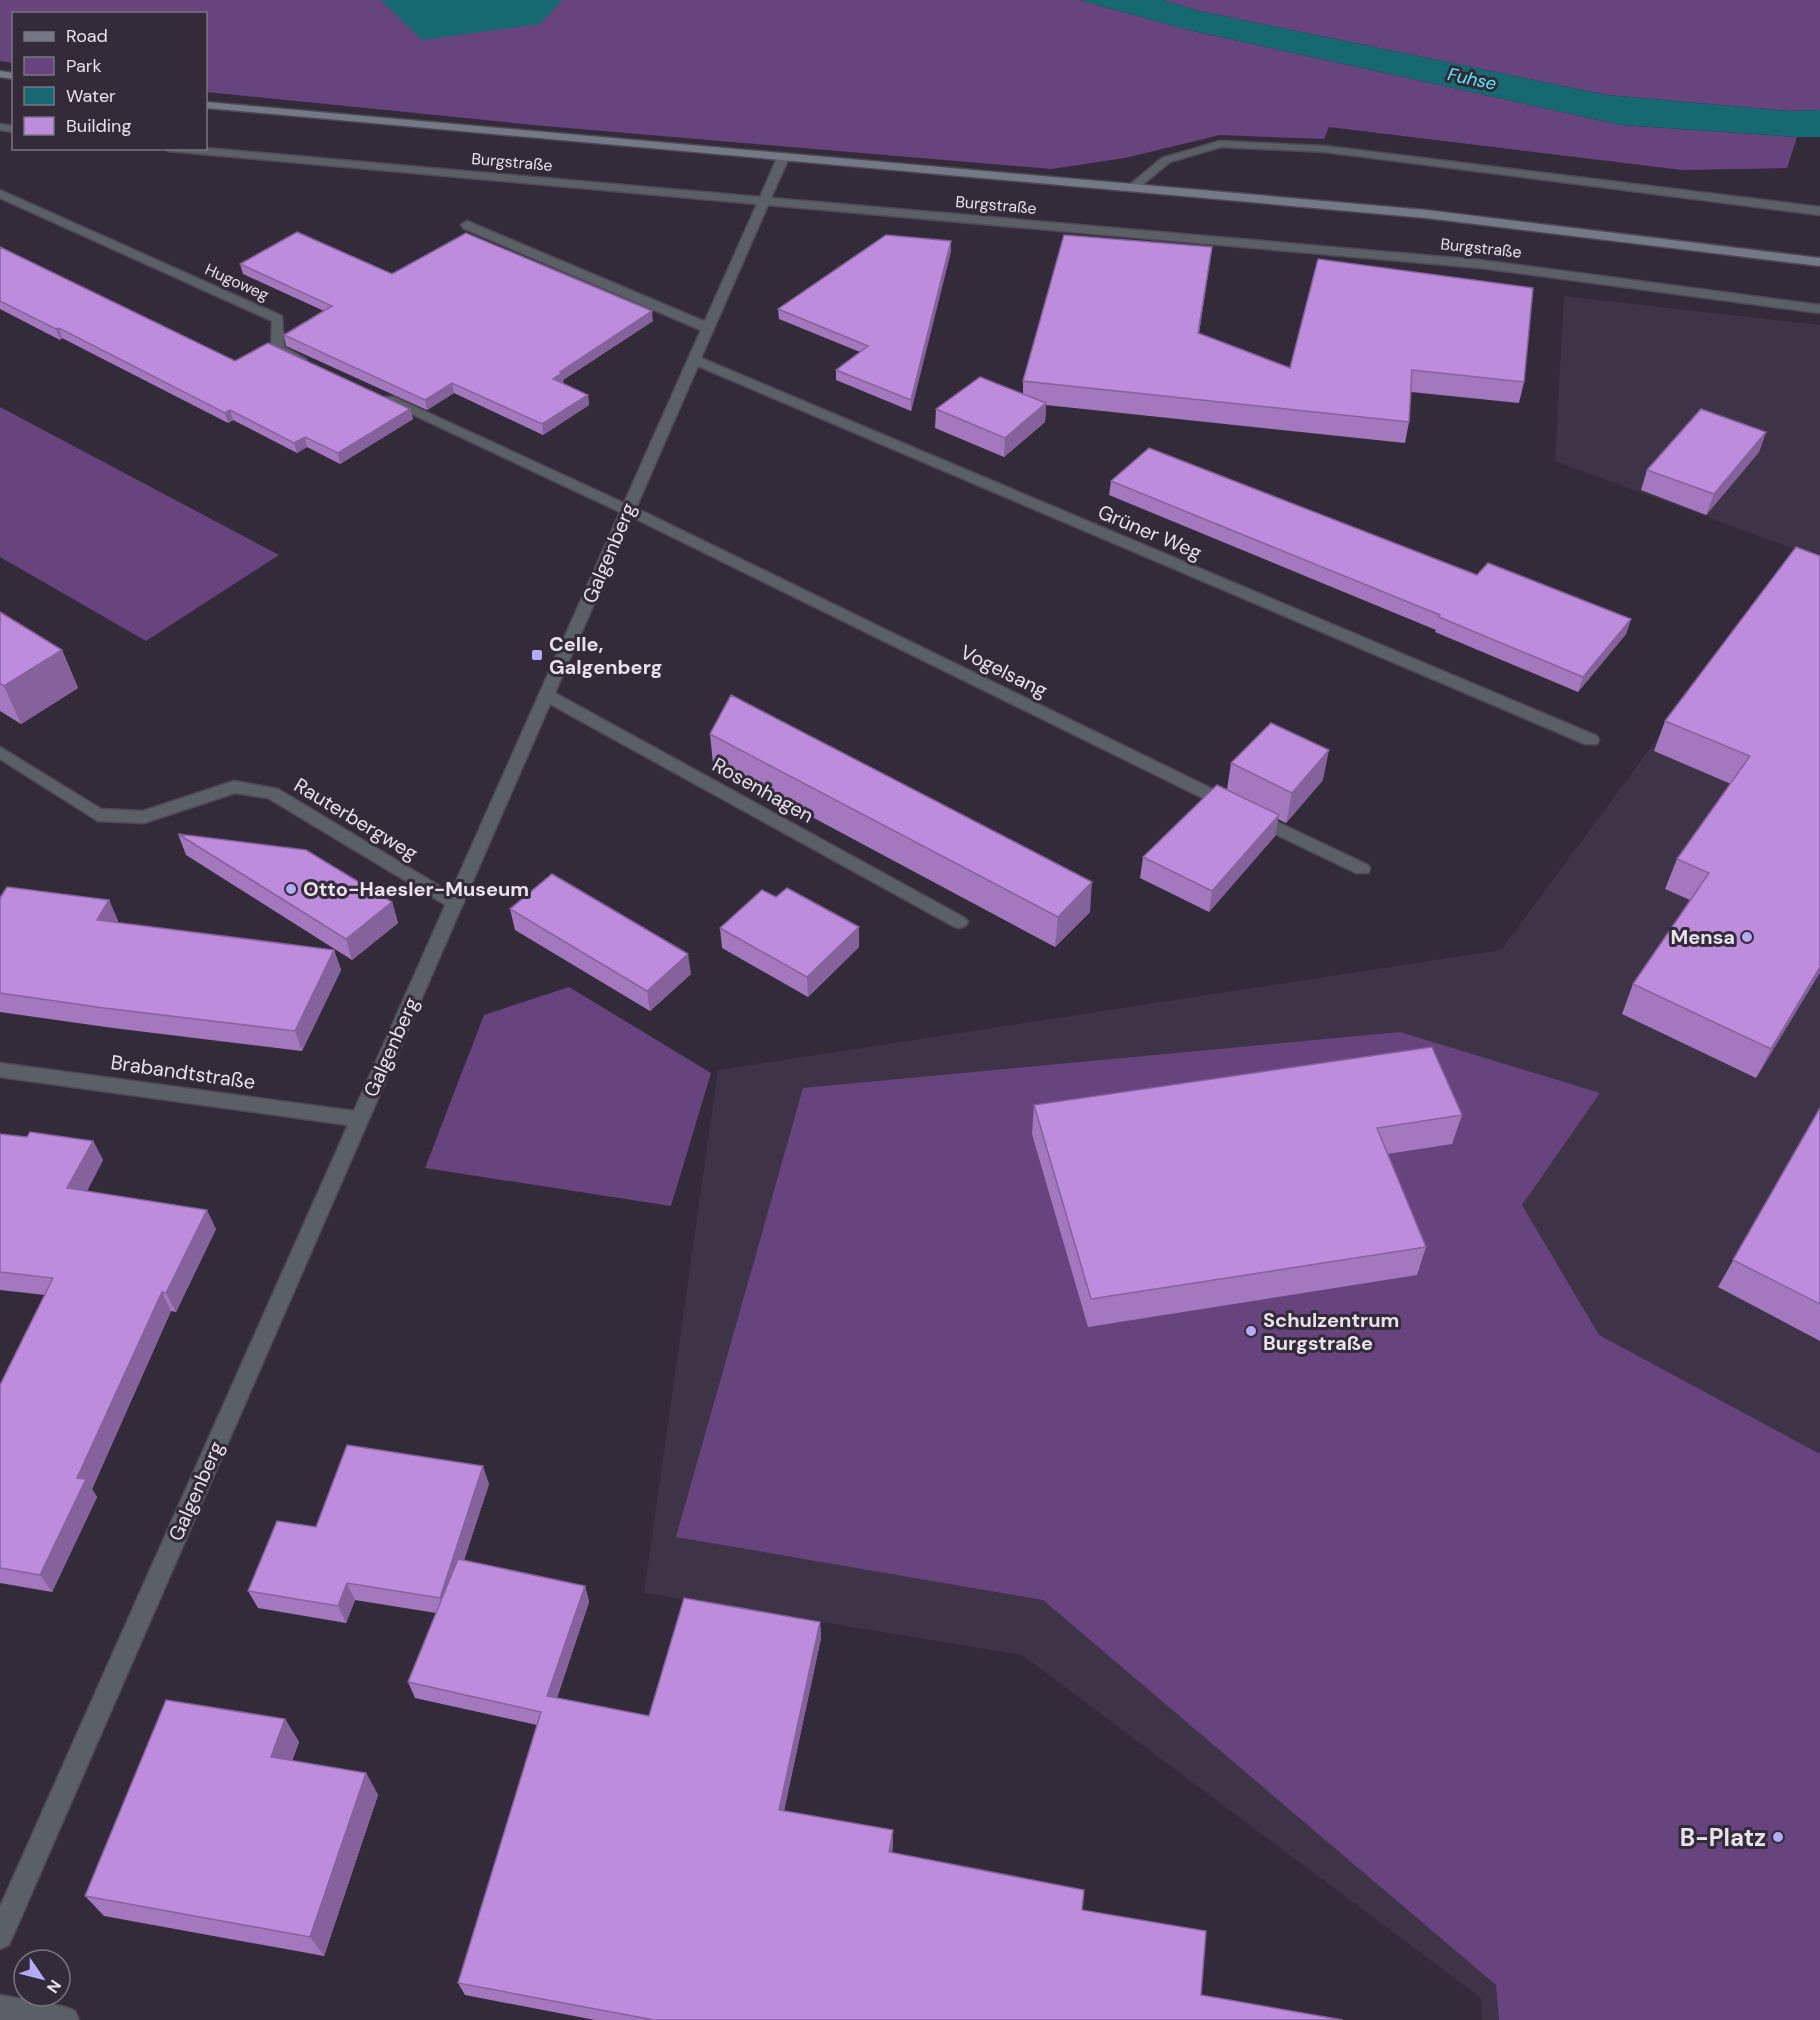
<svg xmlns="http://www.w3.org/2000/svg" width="1820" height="2020" font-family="'DM Sans',sans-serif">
	<rect width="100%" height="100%" fill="#332b39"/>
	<path fill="#3f3347" d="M1564,296l256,29v1695h-338l-1,-22 -459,-343 -378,-62 74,-523 783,-120 296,-400 -242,-89z"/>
	<path fill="#68447e" d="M0,0h1079l110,30 432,95 176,12 -10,31 -105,2 -353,-43 -5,12 -104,-4 -95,23 -74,11 -507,-43 -338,-34v-78h-192l-1,49 -13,-2z
		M1162,0h658v110l-31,1 -182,-16 -403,-83z
		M0,407l279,148 -133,86 -146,-84z
		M569,987l142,86 -40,133 -246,-38 59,-153z
		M1400,1032l200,61 -78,112 77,130 221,119v566h-321l-3,-35 -453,-385 -367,-63 127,-449z"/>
	<path fill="#166971" d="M381,0h181l-22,24 -118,16z
		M1079,0h83l42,12 403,83 182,16 31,-1v27h-23l-176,-12 -432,-95z"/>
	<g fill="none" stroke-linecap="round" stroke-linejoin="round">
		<defs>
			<path id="lane" d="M1220,141l105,5 495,61v8l-495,-63 -104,-5 -51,15 -33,27 -4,2 -6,-4 35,-29z
				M467,221l246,104 1,3 -1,3h-10l-240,-103 -2,-3z
				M0,747l101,62 42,2 91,-30 44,8 183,110 3,4 -3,4 -6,2 -6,-2 -181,-109 -33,-5 -91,30 -46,-2 -98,-62z"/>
			<path id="street" d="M0,124l14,2v6l-14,-2z
				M163,148h43l554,49 17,-39 6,-3 6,3 -18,40 709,62 340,45v8l-340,-45 -712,-63 -67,153 896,378 2,4 -2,4h-12l-887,-378 -62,142 599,292 2,4 -2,4h-12l-591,-291 -77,176 410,225 3,4 -3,4 -6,2 -6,-2 -403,-222 -541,1241 -9,4v-42l348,-782 -348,-48v-14l354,48 266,-599 -238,-112 2,-3h10l230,106 133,-299 -589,-53z
				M0,190l282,126 2,31 22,12 -7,4 -27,-11 -1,-3 1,-28 -272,-123z
				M1254,811l114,54 2,4 -2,4h-12l-108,-52 -2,-4 2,-4z
				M0,1995l66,12 9,4 4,9h-79z"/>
			<path id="secondary" d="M0,71l14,2v6l-14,-2z
				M206,102l1220,108 394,48v8l-394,-48 -1220,-110z"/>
		</defs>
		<use href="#lane" stroke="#504856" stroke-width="3"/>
		<use href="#street" stroke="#504856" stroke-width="3"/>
		<use href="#secondary" stroke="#504856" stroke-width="3"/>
		<use href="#lane" fill="#5b5f66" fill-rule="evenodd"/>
		<use href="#street" fill="#5b5f66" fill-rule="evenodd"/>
		<use href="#secondary" fill="#737985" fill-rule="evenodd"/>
	</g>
	<path fill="#a378be" d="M0,247l235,114 175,48 3,10 -73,45 -33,-17 -10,6 -64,-33 -5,3 -166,-85 -2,2 -60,-31z
		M951,251l-40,160 -75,-31v-10l24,-18 -81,-33 -1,-10z
		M1318,259l206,123 -5,21 -108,-11 -2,30 -4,21 -359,-38 -1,17 -41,35 -69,-29 1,-19 87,-15v-13l186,-114 -10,66 91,35z
		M240,264l152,10 261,47 -90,59v3l25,12 1,10 -46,30 -89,-42 -27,17 -141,-64 -2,-11 40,-24 -81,-37z
		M1766,432l-7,20 -53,63 -65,-25 6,-20z
		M1111,481l366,94 154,44 -5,15 -48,58 -143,-60 1,-2 -327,-135z
		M1820,556v416l-64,106 -134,-64 11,-30 57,-84 -25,-11 12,-30 54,-75 -77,-33 11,-30z
		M0,612l62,38 16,38 -57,36 -21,-13z
		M710,734l380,178 -35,35 -342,-183z
		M1231,763l92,17 -37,43 -8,-4 -3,17 -66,76 -69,-34 3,-21 84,-68z
		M178,834l214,68 6,21 -46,37 -166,-105z
		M776,897l83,30v20l-51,50 -86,-49 -2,-20z
		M0,898l109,2 9,21 -1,2 217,27 7,20 -39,81 -189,-23 -113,-16z
		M510,909l181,65 -41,37 -135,-81z
		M1034,1105l428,10 -10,29 -65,10 39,93 -9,28 -329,52 -56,-193z
		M1820,1108v233l-102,-54z
		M0,1134l27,3 66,4 10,19 -16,31 129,38 -40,83 -5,-1 -79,178 5,8 -45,95 -52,-9v-198l45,-90 -45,-5z
		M489,1484l-25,76 121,26 4,16 -32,96 92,18 171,-94 1,16 -37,173 109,19v14l-1,9 190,57 119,85 142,25h-748l-130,-25 -7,-12 79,-258 -122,-27 -7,-16 28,-69 -81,-13 -9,23 -88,-15 -10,-17 68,-64z
		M285,1719l14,23 -7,19 74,12 12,22 -54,161 -220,-40 -19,-20z"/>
	<path fill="#85629b" d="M951,241v10l-40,160v-11z
		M1212,247l-3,20 -13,87 2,-21z
		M652,311l1,10 -90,59 1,3 -10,6 -1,-10 7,-7z
		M59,328l3,10 -2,2 -4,-11z
		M452,383l2,10 -27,17 -2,-10z
		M588,395l1,10 -46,30 -1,-11z
		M1046,403l-1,19 -41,35 1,-19z
		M410,409l3,10 -73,45 -2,-11z
		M230,410l3,10 -5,3 -3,-10z
		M1766,432l-7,20 -53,63 8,-21z
		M305,437l2,10 -10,6 -3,-10z
		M1631,619l-5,15 -48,58 5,-15z
		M62,650l16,38 -57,36 -17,-38z
		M1329,750l-6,30 -37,43 6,-30z
		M1279,815l-4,21 -66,76 3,-21z
		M1092,882l-2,30 -35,35 3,-30z
		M109,900l9,21 -12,20 -9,-21z
		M392,902l6,21 -46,37 -6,-21z
		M859,927v20l-51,50 -1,-20z
		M334,950l7,20 -39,81 -7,-20z
		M688,954l3,20 -41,37 -3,-20z
		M1820,967v5l-64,106 15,-29z
		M93,1141l10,19 -25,48 -11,-20z
		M207,1210l9,19 -40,83 -10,-19z
		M162,1292l9,19 -79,178 5,8 -45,95 -12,-17 37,-97z
		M483,1466l6,18 -43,131 -6,-17z
		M347,1583l8,17 -9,23 -8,-17z
		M585,1586l4,16 -37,109 -5,-15z
		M820,1622l1,16 -40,186 -2,-14z
		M285,1719l14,23 -14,38 -14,-23z
		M366,1773l12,22 -54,161 -14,-19z
		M893,1830v14l-3,22 -1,-14z"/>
	<path fill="#be8cdd" stroke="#85629b" stroke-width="1.5" d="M297,232l95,42 74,-41 186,78 -92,61 2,1 -9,6 35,16 -46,29 -90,-41 -27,17 -141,-65 48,-29 -92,-42z
		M886,235l65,6 -40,159 -75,-30 32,-24 -90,-37z
		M1064,235l148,12 -14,86 92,35 28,-109 215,29 -9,94 -112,-12 -3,52 -386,-41z
		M0,247l235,114 33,-18 142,66 -72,44 -33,-16 -11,6 -64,-33 -5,3 -166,-85 -3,1 -56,-28z
		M980,377l66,26 -41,35 -69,-29z
		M1701,409l65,23 -52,62 -67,-24z
		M1149,448l328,127 11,-12 143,56 -48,58 -144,-60 1,-2 -329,-134z
		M1796,547l24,9v411l-49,82 -138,-65 76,-111 -32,-14 73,-103 -85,-35z
		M0,612l62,38 -58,36 -4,-3z
		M731,695l361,187 -34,35 -348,-183z
		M1271,723l58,27 -37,43 -61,-30z
		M1217,785l62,30 -67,76 -69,-34z
		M178,834l128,16 86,52 -46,37z
		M552,874l136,80 -41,37 -137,-82z
		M7,887l102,13 -12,20 237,30 -39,81 -191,-23 -104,-15v-95z
		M787,888l72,39 -52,50 -87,-49 42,-38 14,7z
		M1432,1047l30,68 -85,13 49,119 -335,52 -57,-194z
		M1820,1108v196l-87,-44z
		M30,1132l63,9 -26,47 140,22 -41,83 -4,-1 -85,186 9,1 -46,96 -40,-7v-183l53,-107 -53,-6v-138l27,3z
		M347,1445l136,21 -43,132 -93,-15 -9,23 -90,-15 29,-70 39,6z
		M458,1559l127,27 -38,110 102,20 35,-118 136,24 -41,188 114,20 -4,22 195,38 -2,20 124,21 -5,64 142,25h-689l-196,-37 83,-271 -133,-30z
		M166,1700l119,19 -14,38 95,16 -56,164 -225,-41z"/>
	<g fill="#b4acf9" stroke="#332b39" stroke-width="2">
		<rect x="531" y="649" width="12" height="12" rx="3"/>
		<circle cx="291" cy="889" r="6"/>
		<circle cx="1747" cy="937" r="6"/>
		<circle cx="1251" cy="1331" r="6"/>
		<circle cx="1778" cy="1837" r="6"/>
	</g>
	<g text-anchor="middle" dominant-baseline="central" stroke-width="6" stroke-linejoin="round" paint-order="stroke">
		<g font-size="16" fill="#e8e2ec" stroke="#332b39">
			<text transform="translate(512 162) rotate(5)">Burgstraße</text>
			<text transform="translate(996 205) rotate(5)">Burgstraße</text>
			<text transform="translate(1481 248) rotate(6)">Burgstraße</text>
			<text transform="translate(237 282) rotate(24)">Hugoweg</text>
		</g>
		<g font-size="18" font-style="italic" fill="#5aedfb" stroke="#332b39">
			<text transform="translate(1472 79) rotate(12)">Fuhse</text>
		</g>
		<g font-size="20" fill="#e8e2ec" stroke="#332b39">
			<text transform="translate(1150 532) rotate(23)">Grüner Weg</text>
			<text transform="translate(609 553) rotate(-67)">Galgenberg</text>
			<text transform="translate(1004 671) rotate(26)">Vogelsang</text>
			<text transform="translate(763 790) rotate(29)">Rosenhagen</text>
			<text transform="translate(356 819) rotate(31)">Rauterbergweg</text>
			<text transform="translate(391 1047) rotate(-66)">Galgenberg</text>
			<text transform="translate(183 1072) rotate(8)">Brabandtstraße</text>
			<text transform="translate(196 1491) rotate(-66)">Galgenberg</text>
		</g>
		<g font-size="20" font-weight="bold" fill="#e8e2ec" stroke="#332b39" text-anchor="start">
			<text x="549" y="644">Celle,<tspan x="549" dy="23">Galgenberg</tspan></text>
			<text x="303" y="889">Otto-Haesler-Museum</text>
			<text x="1735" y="937" text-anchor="end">Mensa</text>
			<text x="1263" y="1320">Schulzentrum<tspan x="1263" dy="23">Burgstraße</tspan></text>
		</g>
		<g font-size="24" font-weight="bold" fill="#e8e2ec" stroke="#332b39" text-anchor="end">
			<text x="1766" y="1837">B-Platz</text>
		</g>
	</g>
	<rect x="12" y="12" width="195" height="138" fill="#332b39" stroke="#7b7481" stroke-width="1.5"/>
	<rect x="24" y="32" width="30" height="9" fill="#737985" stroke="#7b7481" stroke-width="1.5"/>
	<text x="66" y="42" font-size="18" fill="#e8e2ec">Road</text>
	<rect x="24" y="57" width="30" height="18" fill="#68447e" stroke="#7b7481" stroke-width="1.5"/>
	<text x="66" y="72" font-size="18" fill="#e8e2ec">Park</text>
	<rect x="24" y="87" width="30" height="18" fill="#166971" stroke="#7b7481" stroke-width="1.5"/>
	<text x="66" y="102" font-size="18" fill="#e8e2ec">Water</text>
	<rect x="24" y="117" width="30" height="18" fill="#be8cdd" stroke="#7b7481" stroke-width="1.5"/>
	<text x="66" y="132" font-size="18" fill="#e8e2ec">Building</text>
	<g transform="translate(42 1978) rotate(125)"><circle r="28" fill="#332b39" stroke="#7b7481" stroke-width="1.5"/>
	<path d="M0-4.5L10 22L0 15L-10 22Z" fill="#b4acf9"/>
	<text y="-9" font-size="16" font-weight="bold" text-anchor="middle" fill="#e8e2ec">N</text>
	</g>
</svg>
